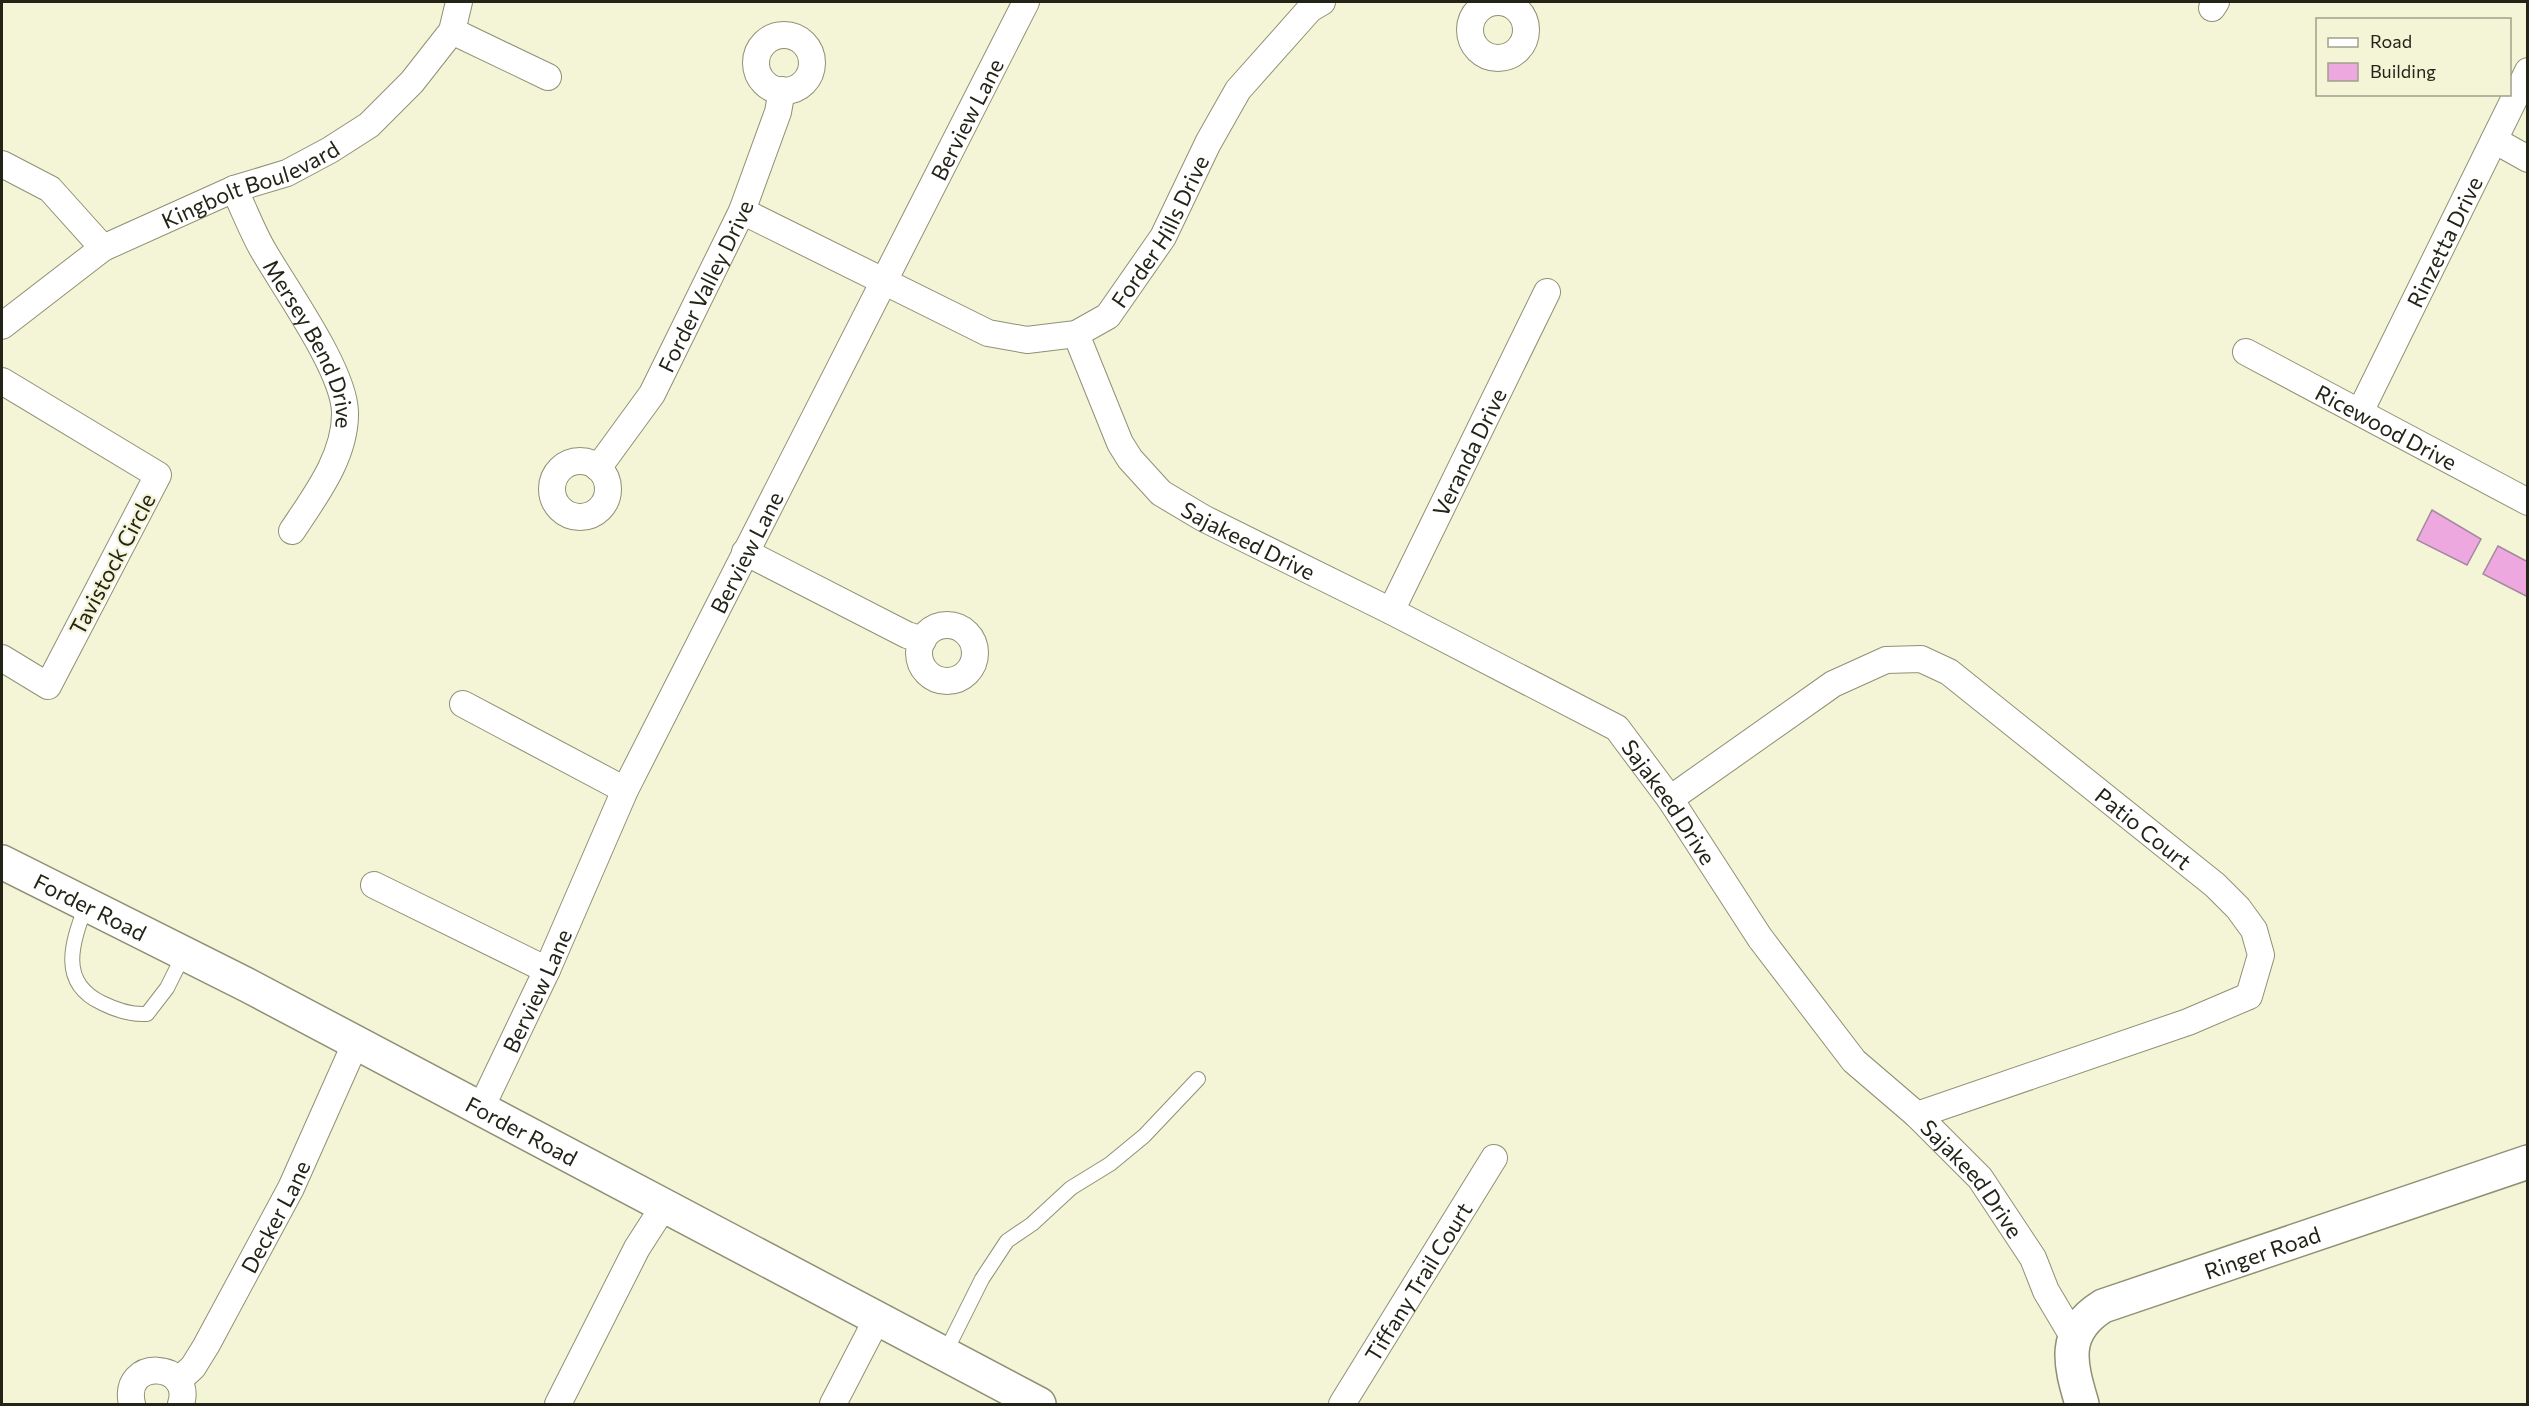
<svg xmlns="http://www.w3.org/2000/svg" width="2529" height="1406" font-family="Commissioner,sans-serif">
	<rect width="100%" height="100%" fill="#f4f4d6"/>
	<path fill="#eda9df" stroke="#a28a9c" stroke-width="1.5" d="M2432,510l49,29 -14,26 -50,-25z
		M2498,546l30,16v35l-45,-23z"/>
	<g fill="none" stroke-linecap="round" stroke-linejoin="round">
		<defs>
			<path id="lane" d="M86,905c-13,36 -29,77 16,98 14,7 29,12 45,11l20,-26 17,-34
				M945,1353l37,-74 25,-38 25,-17 39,-36 39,-24 34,-28 54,-57"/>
			<g id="street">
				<circle cx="1498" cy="30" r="28"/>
				<path d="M2212,8l4,-6"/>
				<path d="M452,31l96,46"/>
				<circle cx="784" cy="63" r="28"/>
				<path d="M2494,140l34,19"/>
				<path d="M2,164l48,25 53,59"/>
				<path id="s1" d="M234,189c10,20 18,42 29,61 23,40 81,120 82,162 1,44 -30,84 -53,119"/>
				<path id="s2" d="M742,211l246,122 39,7 49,-6 32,-18 55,-79 45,-94 30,-53 72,-81 12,-7"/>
				<path id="s3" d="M2,326l101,-78 131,-59 53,-16 43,-23 39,-25 43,-43 40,-51 7,-29"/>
				<path id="s4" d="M1076,334l44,109 10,16 31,34 42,25 188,93 226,117 53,71 90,139 94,123 63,54 63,63 53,80 13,33 28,47"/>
				<path id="s5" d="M2246,352l282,150"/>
				<path d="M2,381l156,94 -110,211 -46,-28"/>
				<path id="s6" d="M2360,412l168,-341"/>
				<circle cx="580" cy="489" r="28"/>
				<path id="s7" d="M598,468l54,-74 90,-183 36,-99 4,-22"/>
				<path d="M745,552l162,83 16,5"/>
				<path id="s8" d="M1391,611l156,-319"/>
				<circle cx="947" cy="653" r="28"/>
				<path d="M463,704l162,86"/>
				<path id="s9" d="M1670,799l163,-115 53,-24 35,-1 28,13 266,213 23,23 16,22 7,25 -12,41 -61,26 -271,93"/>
				<path d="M374,885l173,85"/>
				<path id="s10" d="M481,1108l66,-138 78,-180 401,-788"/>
				<path id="s11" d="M178,1381l15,-14 13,-21 85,-158 65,-146"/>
				<path d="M132,1404c-11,-47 62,-42 49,0"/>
				<path d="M558,1404l79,-156 27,-42"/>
				<path d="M833,1404l44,-85"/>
				<path id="s12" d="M1342,1404l152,-246"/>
			</g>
			<g id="secondary">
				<path id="s13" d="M2,862l247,124 790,418"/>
				<path id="s14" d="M2082,1404c-12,-40 -21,-72 21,-98l425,-144"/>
			</g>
		</defs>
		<use href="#lane" stroke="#909075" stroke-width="16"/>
		<use href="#street" stroke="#909075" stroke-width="28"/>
		<use href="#secondary" stroke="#909075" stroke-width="36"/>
		<use href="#lane" stroke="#fff" stroke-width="14"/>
		<use href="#street" stroke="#fff" stroke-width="26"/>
		<use href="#secondary" stroke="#fff" stroke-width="33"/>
	</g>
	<g text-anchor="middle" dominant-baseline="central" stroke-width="4.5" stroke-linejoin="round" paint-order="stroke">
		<g font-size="22" fill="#232318" stroke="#f4f4d6">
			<text stroke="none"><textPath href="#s10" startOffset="1102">Berview Lane</textPath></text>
			<text stroke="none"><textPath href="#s3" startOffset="288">Kingbolt Boulevard</textPath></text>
			<text stroke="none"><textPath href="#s2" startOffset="500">Forder Hills Drive</textPath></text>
			<text stroke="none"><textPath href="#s6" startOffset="190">Rinzetta Drive</textPath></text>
			<text stroke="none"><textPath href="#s7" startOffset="212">Forder Valley Drive</textPath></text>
			<text stroke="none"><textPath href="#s1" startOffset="174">Mersey Bend Drive</textPath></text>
			<text stroke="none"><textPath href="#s5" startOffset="159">Ricewood Drive</textPath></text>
			<text stroke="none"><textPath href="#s8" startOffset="177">Veranda Drive</textPath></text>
			<text stroke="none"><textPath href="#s4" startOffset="282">Sajakeed Drive</textPath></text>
			<text stroke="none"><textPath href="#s10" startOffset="616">Berview Lane</textPath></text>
			<text transform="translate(112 564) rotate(-62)">Tavistock Circle</text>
			<text stroke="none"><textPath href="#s4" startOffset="786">Sajakeed Drive</textPath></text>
			<text stroke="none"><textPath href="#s9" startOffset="573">Patio Court</textPath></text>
			<text stroke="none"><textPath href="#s13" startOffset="99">Forder Road</textPath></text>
			<text stroke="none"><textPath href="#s10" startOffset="130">Berview Lane</textPath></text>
			<text stroke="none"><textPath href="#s13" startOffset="585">Forder Road</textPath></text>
			<text stroke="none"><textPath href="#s4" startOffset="1272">Sajakeed Drive</textPath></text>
			<text stroke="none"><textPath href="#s11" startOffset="192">Decker Lane</textPath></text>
			<text stroke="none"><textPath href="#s14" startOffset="279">Ringer Road</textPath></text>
			<text stroke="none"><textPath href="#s12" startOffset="144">Tiffany Trail Court</textPath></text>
		</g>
	</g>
	<rect width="2529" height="1406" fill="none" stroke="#232318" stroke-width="6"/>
	<rect x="2316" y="18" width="195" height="78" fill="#f4f4d6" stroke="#a0a08a" stroke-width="1.5"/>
	<rect x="2328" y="38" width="30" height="9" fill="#ffffff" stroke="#a0a08a" stroke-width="1.5"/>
	<text x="2370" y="48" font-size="18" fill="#232318">Road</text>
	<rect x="2328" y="63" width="30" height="18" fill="#eda9df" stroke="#a0a08a" stroke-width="1.5"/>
	<text x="2370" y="78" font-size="18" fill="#232318">Building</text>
</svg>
